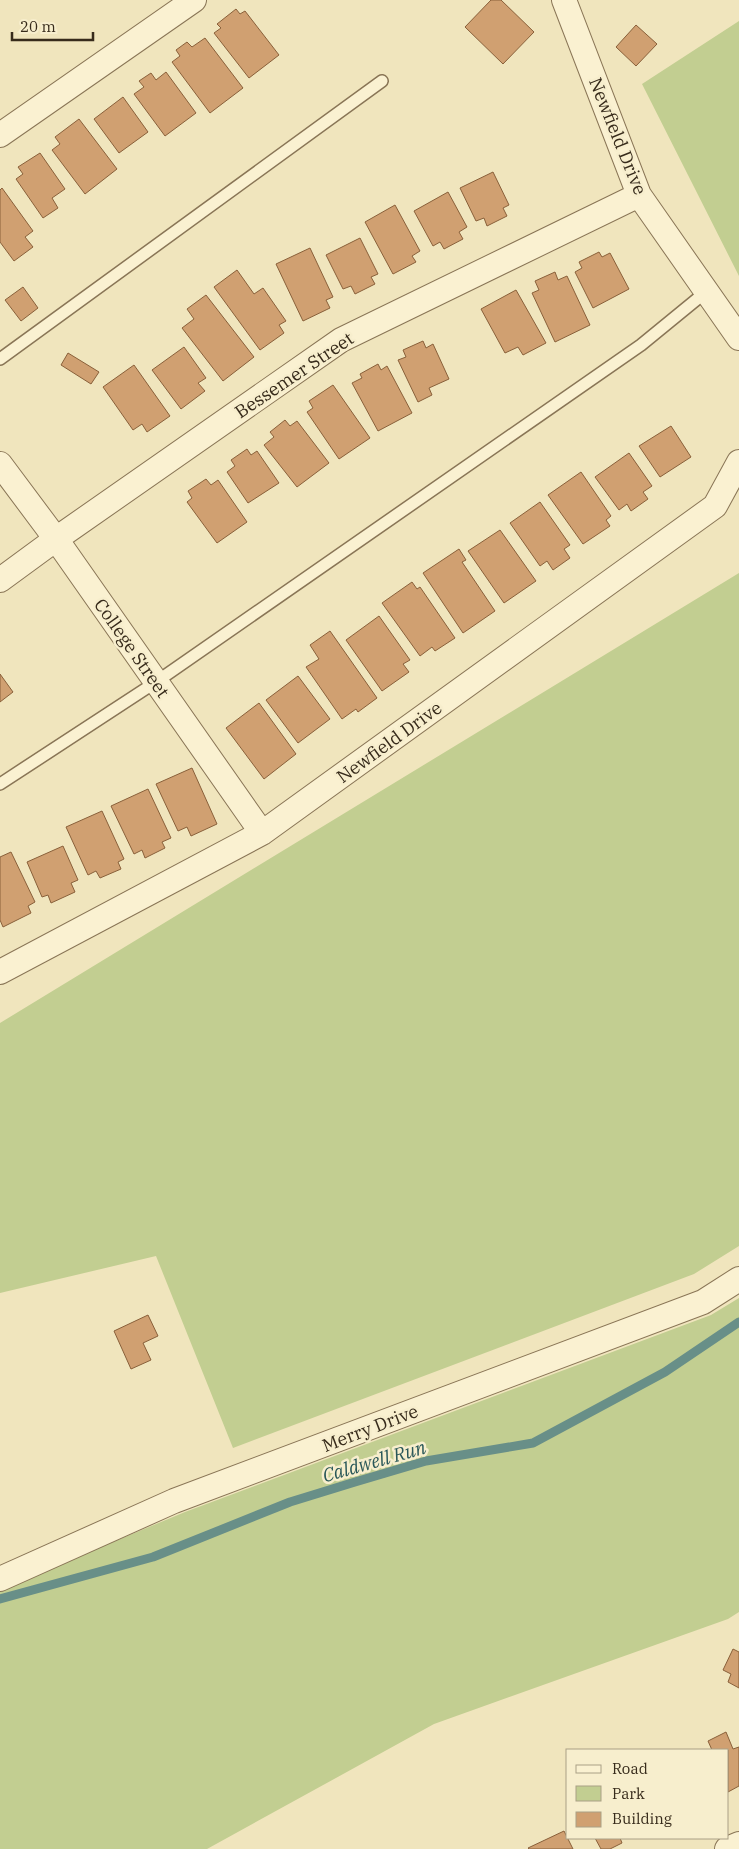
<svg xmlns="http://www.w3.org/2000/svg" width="739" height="1849" font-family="'IBM Plex Serif',serif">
	<rect width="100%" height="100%" fill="#f0e5bd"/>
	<path fill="#c2ce91" d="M739,21v255l-97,-192z
		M739,573v673l-45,28 -461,174 -77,-192 -156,37v-270z
		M739,1298v314l-11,7 -294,105 -227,125h-207v-260l185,-77 526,-197z"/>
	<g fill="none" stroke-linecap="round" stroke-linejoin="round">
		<path stroke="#688f88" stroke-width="9" d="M0,1599l153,-42 137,-55 65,-20 71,-21 107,-18 132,-71 74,-50"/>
	</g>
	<path fill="#d0a071" stroke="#89603a" d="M491,0h10l33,32 -31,32 -38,-37z
		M236,9l4,5 5,-3 34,44 -30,23 -35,-45 7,-5 -4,-4z
		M636,25l21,19 -21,22 -20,-19z
		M205,38l38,50 -33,25 -38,-51 8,-6 -4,-6 11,-8 5,5z
		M166,72l30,41 -31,23 -31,-42 10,-7 -5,-6 12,-8 5,7z
		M123,97l25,35 -29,21 -25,-34z
		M79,119l38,50 -32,25 -33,-44 8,-6 -5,-7z
		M40,153l25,36 -13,9 6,10 -15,10 -27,-39 7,-5 -5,-7z
		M493,172l16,33 -6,3 4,8 -20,10 -3,-8 -8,3 -16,-33z
		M2,188l31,43 -8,6 8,10 -19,14 -14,-19v-52z
		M448,192l19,35 -8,5 4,7 -19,10 -4,-7 -7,4 -19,-35z
		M395,205l25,46 -8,5 4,6 -23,12 -28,-52z
		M360,238l18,36 -7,3 4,7 -20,10 -4,-8 -8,3 -17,-34z
		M310,248l23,49 -7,3 4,8 -27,13 -27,-57z
		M599,252l3,5 8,-4 19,36 -36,19 -18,-36 7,-4 -3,-6z
		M237,270l17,24 9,-6 23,33 -7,4 5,8 -24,17 -46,-63z
		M555,272l3,8 9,-4 23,49 -35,17 -23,-49 7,-3 -4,-9z
		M23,287l15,21 -17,13 -16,-21z
		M516,290l30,53 -23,12 -5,-8 -13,6 -24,-44z
		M206,295l48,62 -31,24 -41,-53 12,-9 -7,-10z
		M423,341l3,7 7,-4 16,35 -20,9 3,7 -14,7 -20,-42 8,-3 -3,-7z
		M184,347l22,31 -8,5 7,8 -24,18 -29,-39z
		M68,353l31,19 -8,12 -30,-19z
		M378,364l3,6 6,-4 25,47 -34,18 -26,-48 10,-5 -2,-4z
		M134,365l36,51 -23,16 -5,-8 -9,6 -30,-43z
		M333,385l37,53 -31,21 -32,-47 6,-4 -4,-7z
		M285,420l5,6 7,-5 32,42 -32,24 -33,-42 10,-8 -4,-5z
		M671,426l20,31 -31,20 -21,-31z
		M247,449l4,6 6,-4 22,32 -31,20 -21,-31 8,-6 -4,-6z
		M629,453l23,33 -9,6 5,7 -17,12 -4,-7 -8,6 -24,-33z
		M581,472l30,44 -5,4 4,6 -27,18 -35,-49z
		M206,479l5,6 7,-5 29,42 -30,21 -30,-41 5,-4 -4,-7z
		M540,502l30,43 -6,4 6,9 -17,12 -6,-9 -7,5 -30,-43z
		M500,530l36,51 -32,22 -36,-52z
		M459,549l7,11 -4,2 33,49 -32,22 -40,-60z
		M412,582l5,7 3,-2 35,51 -20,13 -3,-4 -12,9 -38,-53z
		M379,616l31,44 -7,4 6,8 -27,19 -36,-51z
		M330,631l47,67 -19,14 -2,-3 -14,10 -36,-52 13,-8 -9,-14z
		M0,674l13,18 -13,10z
		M298,676l32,43 -32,24 -32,-43z
		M259,703l37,51 -32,25 -38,-51z
		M192,768l25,56 -26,12 -4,-9 -9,4 -22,-47z
		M148,789l23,49 -9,4 3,6 -20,10 -3,-8 -8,4 -23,-48z
		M102,811l22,48 -6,3 3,7 -21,9 -4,-7 -8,4 -22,-48z
		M63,846l15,34 -7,3 4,9 -24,11 -3,-8 -6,2 -15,-35z
		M11,852l24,50 -7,4 3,7 -28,14 -3,-7v-63z
		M148,1315l10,21 -15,7 8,17 -20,9 -17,-38z
		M733,1649l6,3v36l-11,-6 3,-8 -8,-4z
		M726,1732l7,17 6,-2v39l-11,6v-42h-16l-4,-9z
		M564,1831l9,18h-44l-1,-1z
		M595,1838h25l2,5 -12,6h-9z"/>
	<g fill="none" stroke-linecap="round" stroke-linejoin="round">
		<defs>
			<path id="lane" d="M0,359l382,-278
				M0,784l156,-102 485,-337 66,-54"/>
			<path id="street" d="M564,0l75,195 100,143
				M0,135l194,-135
				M0,464l56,75 206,294
				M0,580l56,-41 285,-199 298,-145
				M0,972l262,-139 453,-327 24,-44
				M0,1579l174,-78 529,-199 36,-23
				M727,1849l12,-5"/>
		</defs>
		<use href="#lane" stroke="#897556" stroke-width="14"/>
		<use href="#street" stroke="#897556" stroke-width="26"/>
		<use href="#lane" stroke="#faf1d1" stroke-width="11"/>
		<use href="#street" stroke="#faf1d1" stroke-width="24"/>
	</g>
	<g text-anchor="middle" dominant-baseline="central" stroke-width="5" stroke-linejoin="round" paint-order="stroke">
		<g font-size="18" fill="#372b1b" stroke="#f7eecd">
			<text transform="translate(618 136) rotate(68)">Newfield Drive</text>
			<text transform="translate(294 375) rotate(-34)">Bessemer Street</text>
			<text transform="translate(132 648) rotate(55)">College Street</text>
			<text transform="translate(389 742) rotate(-36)">Newfield Drive</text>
			<text transform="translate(370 1428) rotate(-21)">Merry Drive</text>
		</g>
		<g font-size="19" font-style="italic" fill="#295758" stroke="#f7eecd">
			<text transform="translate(374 1461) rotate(-16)">Caldwell Run</text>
		</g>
	</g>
	<rect x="566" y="1749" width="162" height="90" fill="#f7eecd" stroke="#aaa086"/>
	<rect x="576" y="1765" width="25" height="8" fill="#faf1d1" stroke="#aaa086"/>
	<text x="612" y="1774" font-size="15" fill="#372b1b">Road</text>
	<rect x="576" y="1786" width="25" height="15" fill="#c2ce91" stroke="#aaa086"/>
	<text x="612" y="1799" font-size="15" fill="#372b1b">Park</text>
	<rect x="576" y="1812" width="25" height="15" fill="#d0a071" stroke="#aaa086"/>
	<text x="612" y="1824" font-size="15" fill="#372b1b">Building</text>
	<path d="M12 32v8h81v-8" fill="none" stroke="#372b1b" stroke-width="2.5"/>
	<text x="20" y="32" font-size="15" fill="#372b1b" stroke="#f7eecd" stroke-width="4" paint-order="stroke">20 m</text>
</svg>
